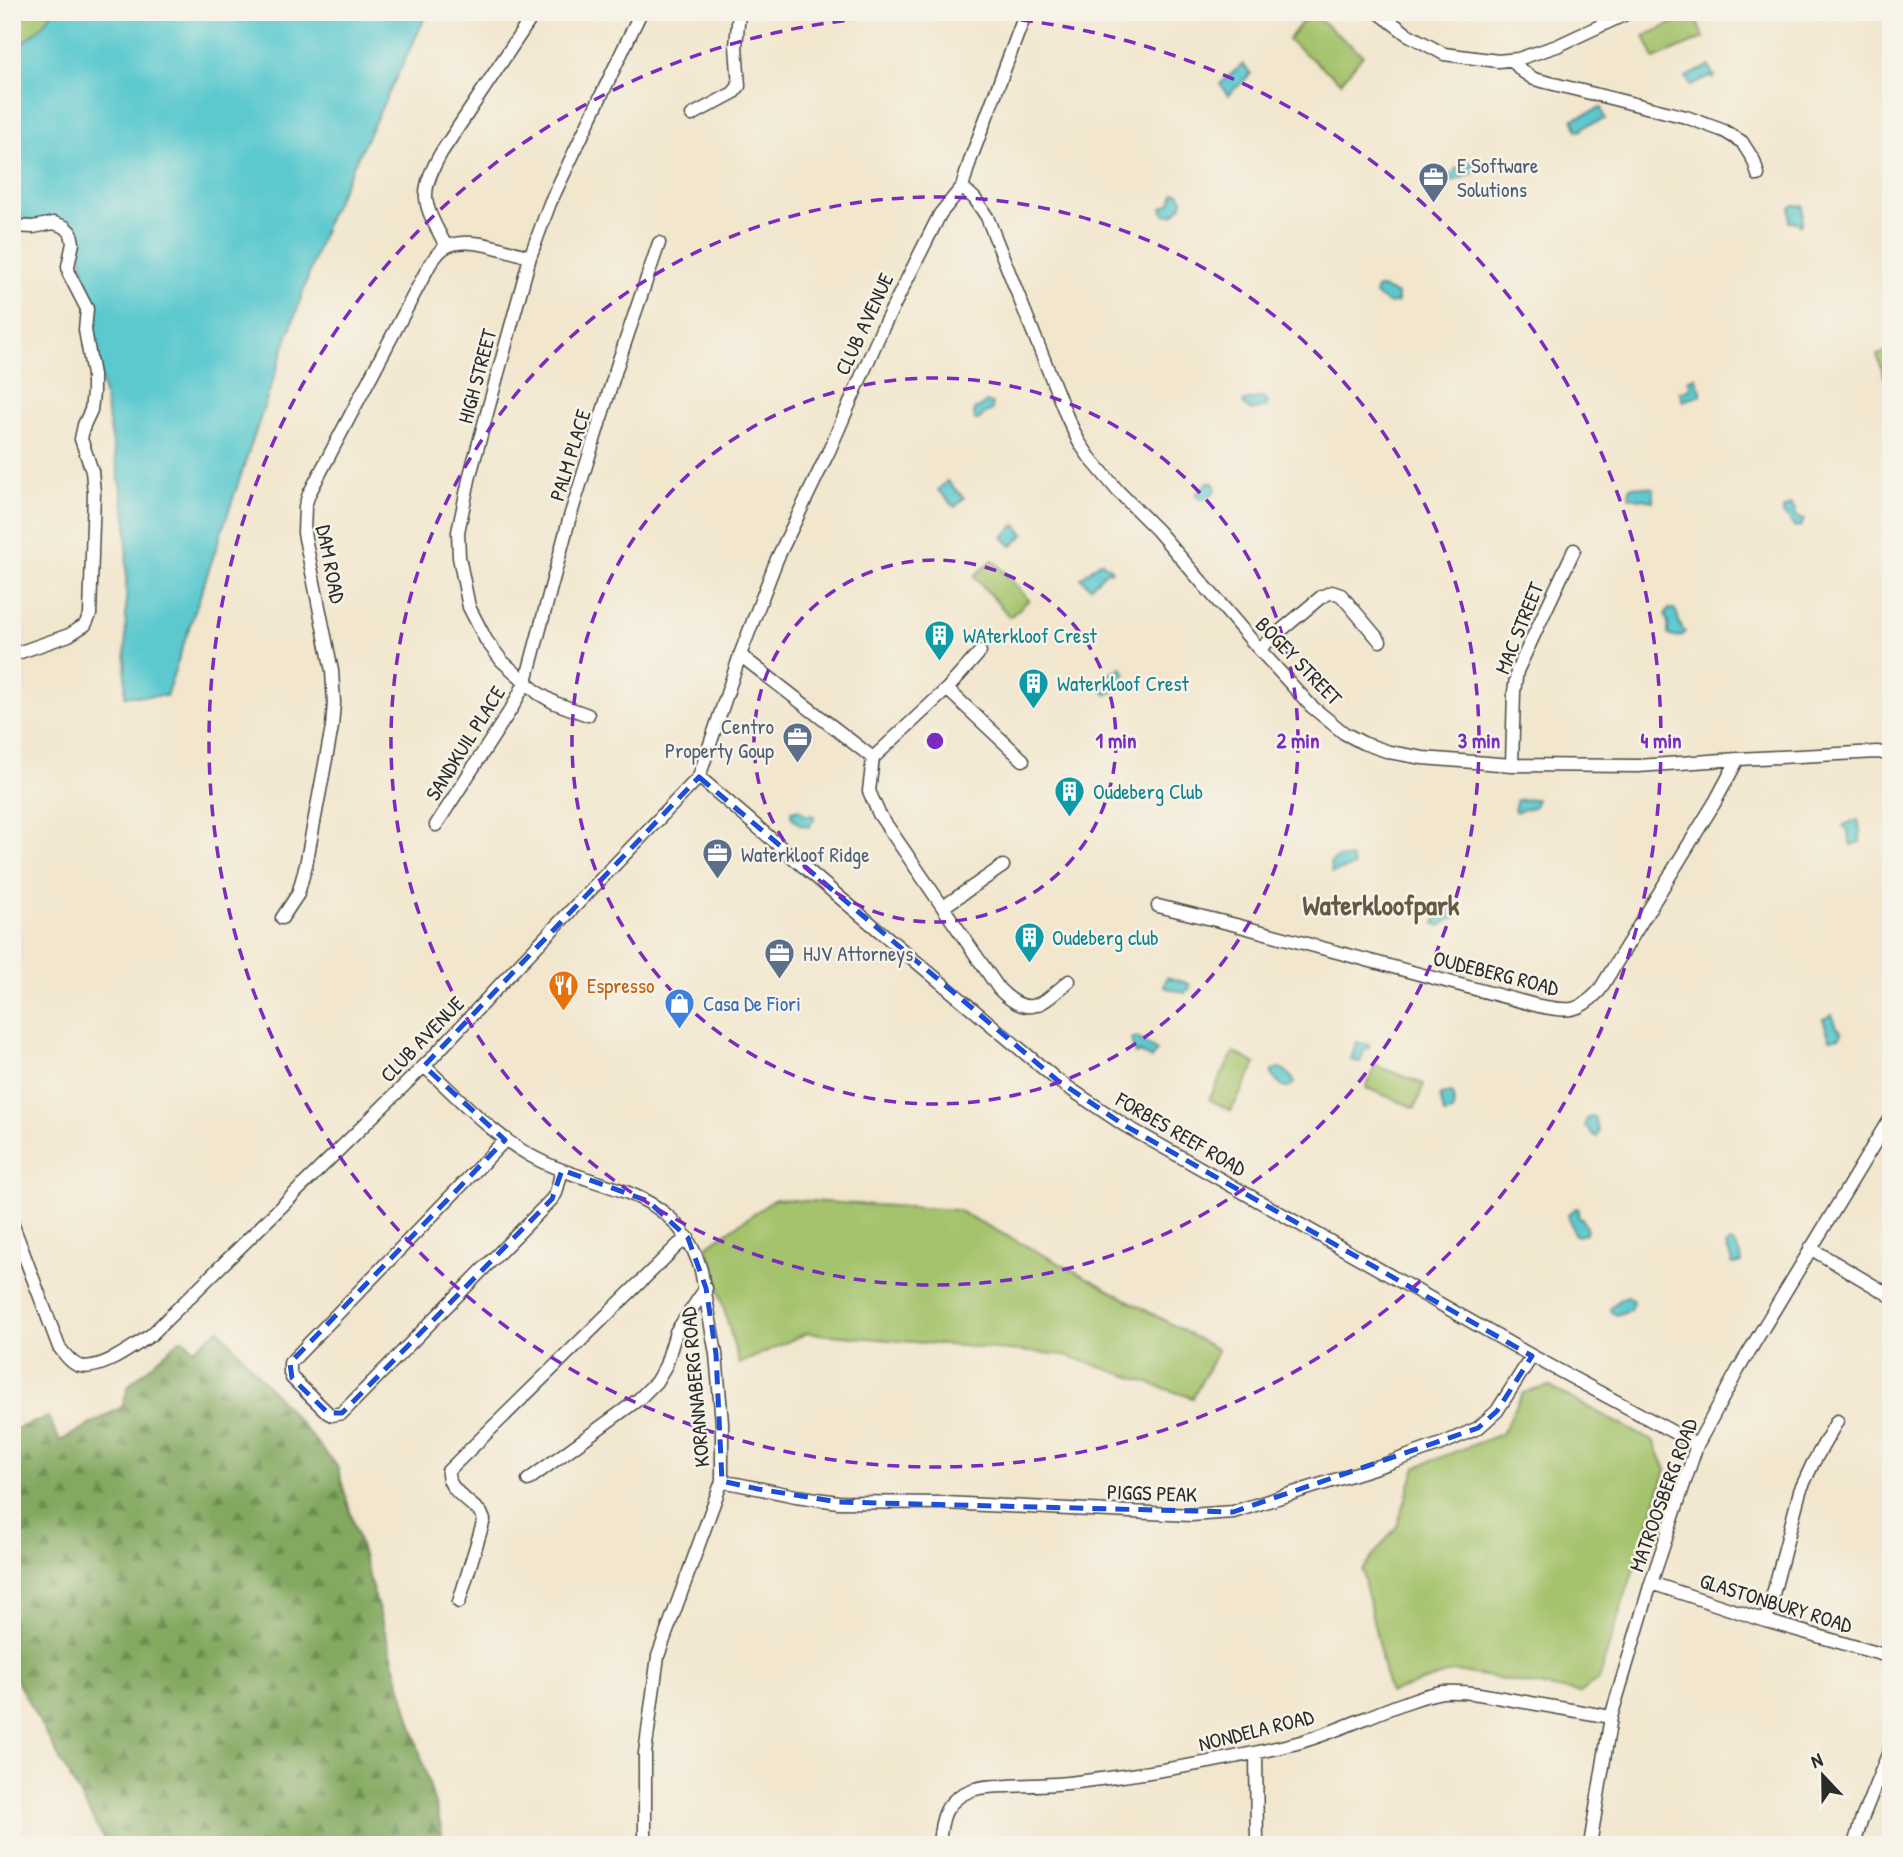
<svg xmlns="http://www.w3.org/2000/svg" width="1903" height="1857" font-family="'Patrick Hand',sans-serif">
	<defs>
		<pattern id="forest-firs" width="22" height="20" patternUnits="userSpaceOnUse" patternTransform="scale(1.75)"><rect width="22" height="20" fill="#83a960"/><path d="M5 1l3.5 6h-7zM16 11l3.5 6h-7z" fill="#6b8a4f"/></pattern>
	</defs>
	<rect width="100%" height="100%" fill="#f7f3e8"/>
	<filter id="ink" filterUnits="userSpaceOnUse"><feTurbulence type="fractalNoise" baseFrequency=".0143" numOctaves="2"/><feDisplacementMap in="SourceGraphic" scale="14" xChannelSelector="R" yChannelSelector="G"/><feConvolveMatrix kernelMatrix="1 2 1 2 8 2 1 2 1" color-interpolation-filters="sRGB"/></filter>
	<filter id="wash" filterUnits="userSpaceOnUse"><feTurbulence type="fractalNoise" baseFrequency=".00686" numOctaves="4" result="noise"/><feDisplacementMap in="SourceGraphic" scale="28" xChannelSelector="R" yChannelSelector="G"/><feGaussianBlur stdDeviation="1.57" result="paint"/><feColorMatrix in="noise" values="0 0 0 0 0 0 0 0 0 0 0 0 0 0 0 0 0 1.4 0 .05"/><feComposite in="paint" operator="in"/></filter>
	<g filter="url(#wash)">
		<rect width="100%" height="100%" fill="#f2e6cd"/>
		<path fill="#a4c36c" stroke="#68774c" stroke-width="2" d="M12,12h41c-12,16 -21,28 -41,34z
			M1310,12l53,43 -22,27 -53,-42z
			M1693,14l11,24 -50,21 -10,-23z
			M1891,350v45l-14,-40z
			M993,560l36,40 -19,17 -36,-41z
			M1234,1052l22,12 -25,47 -22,-12z
			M1375,1065l49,19 -9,24 -49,-20z
			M775,1199l182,11 127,66 134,74 -25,48 -128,-43 -258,-22 -68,31 -32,-118z
			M1548,1386l106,56 12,28 -68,210 -18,13 -125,-22 -66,22 -27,-123 35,-44 19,-59 85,-33 22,-41z"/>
		<path fill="url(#forest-firs)" stroke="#576a46" stroke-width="2" d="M219,1329l118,137 103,356 4,23h-337l-95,-173v-242l36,-13 12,24 62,-34 7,-22 53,-47 12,11z"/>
		<path fill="#5cc9cf" stroke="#447a7d" stroke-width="2" d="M53,12h375l-100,206 -162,478h-41l2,-173 -38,-213 -11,-78 -10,-10 -34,-1 -22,-5v-170c20,-6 29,-18 41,-34z
			M1243,64l8,10 -23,21 -8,-11z
			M1709,66l3,7 3,2 -1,3 -3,-2 -20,10 -5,-9z
			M1601,108l4,11 -24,9 1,2 -4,1 -5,-12z
			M1474,161l4,10 -27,11 -2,-7 7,-3 -1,-3z
			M1174,193h5l4,6 -1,6 -9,10 -9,-1 -2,-6 9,-5z
			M1794,205l9,1 -1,19h-3v-3h-10l1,-14z
			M1377,288h6l15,7v7l-8,2 -15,-9z
			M1695,377l6,14v4l-18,6 -3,-9 11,-4 -2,-9z
			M1263,397l5,6 -2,4c-12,3 -14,7 -23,-3l1,-3z
			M986,402l6,2v6l-9,5 -4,5h-4l-1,-7 1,-4 5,-1z
			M947,481l17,17 -9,9 -17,-17z
			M1208,482l5,1 3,5c-3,8 -8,11 -17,11l-3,-5z
			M1633,486l19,2 2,2 -1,11 -24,-4 1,-10z
			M1791,505l3,3 3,9 7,3 -3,6 -7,1 -6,-9 -5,-4v-5z
			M1015,525l9,9 -12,12 -9,-9z
			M1101,561l11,9 -2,2 -2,-2 -18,17 -9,-9z
			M1669,609h5c6,7 3,16 11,23l-3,4 -9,1 -5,-3v-11l-3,-8z
			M1121,667l5,7 -15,9 4,8 -9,4 -6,-9 6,-4 -2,-4z
			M1537,799l-3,8 -18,5 -2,-2 3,-10z
			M798,809l9,7 6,-1 2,3 -6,9 -9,-2 -9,-9 1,-5z
			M1858,820l2,10v12l-9,3 -3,-11 1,-2 -6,-6 3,-2z
			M1338,858h13l3,8 -22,7 -2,-10z
			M1438,909l16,3 1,5 -15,9 -5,-2z
			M1167,977l20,6 3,2 -1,5 -3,-1 -1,4 -21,-6z
			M1832,1015l5,12 4,4 -1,6 -10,2 -7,-20z
			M1136,1037l21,14 -6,8 -12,-7 -4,2 -4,-15z
			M1356,1042l13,3v3l-5,3 -4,11 -9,-2z
			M1279,1068c6,1 14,9 15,15l-6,5 -4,-1 -12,-11v-5z
			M1451,1093l3,3 -1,16 -9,2 -4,-19z
			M1593,1116l3,3 1,8 2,4 -2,6 -6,-4 -1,-3 -5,-3v-3l3,-7z
			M1576,1208l3,1 -1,8 4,2 5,11 -2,4 -7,2 -4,-2 -6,-19z
			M1729,1242l4,1 8,13 1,7 -8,2 -3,-1 1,-3 -6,-15z
			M1628,1296l5,5 -3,9 -13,5 -6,-3 -1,-4c5,-5 11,-11 18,-12z"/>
	</g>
	<g filter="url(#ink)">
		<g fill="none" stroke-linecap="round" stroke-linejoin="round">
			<defs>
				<path id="street" d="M1378,12l29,22 37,20 54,7 20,-2 39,-13 73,-34
					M1512,60l10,11 12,8 152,38 38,14 18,11 12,19 4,14
					M692,115l41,-22 6,-7 -3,-40 3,-34
					M962,187l13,12 12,18 80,200 12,25 11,16 28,33 39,39 102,119 52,57 33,27 19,10 26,9 34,6 89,7 126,1 100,-7 140,-7 13,3
					M12,226l21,1 21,-4 11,4 6,6 2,10 -5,23 1,8 18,35 -2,21 8,45v18l-2,17 -7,15 -3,14 11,32 2,22 -4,122 -5,10 -16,10 -57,20
					M446,246c-22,-42 -29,-50 -5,-93l94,-141
					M1259,649l62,-52 11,-5 9,3 39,46
					M980,652l-33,37 -74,69 -4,33 10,23 120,175c30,31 43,15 70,-8
					M740,655l133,103
					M947,689l76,71
					M588,715l-33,-12 -17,-10 -36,-32 -16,-21 -17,-33 -10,-50 -1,-25 12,-57 60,-218 20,-54 91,-191
					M1512,765l2,-73 3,-21 57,-121
					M699,777l139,119 219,184 67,45 87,49 321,182 165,89
					M436,825l77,-119 13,-25 43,-161 50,-160 40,-117
					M1158,906l78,19 303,81c29,5 38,8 60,-15l116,-189 23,-43
					M943,907l60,-41
					M282,918l16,-24 8,-29 26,-138 2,-24 -2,-32 -28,-138 1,-27 4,-12 121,-230c4,-5 8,-12 14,-16 22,-14 63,3 86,9
					M424,1066c34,31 66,67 107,90 67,37 144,27 170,114l15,84 6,69v58l-64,175 -13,97v92
					M506,1139l-216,224v10l2,5 36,35 4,2 10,-2 210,-214 4,-6 6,-23
					M12,1223l47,124c5,6 12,17 21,19 22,5 53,-20 71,-31l280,-276 77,-83 191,-199 41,-122 37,-96 52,-108 53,-122 58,-115 22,-27 9,-29 55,-146
					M1810,1248l81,48
					M528,1480l111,-81 17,-17 10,-17 10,-33 30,-44
					M722,1481l74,15 42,6 107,1 246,12 42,-3 153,-48 58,-21 34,-15 19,-17 35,-55
					M1651,1583l115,38 125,36
					M459,1602l25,-82 -3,-7c-11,-11 -35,-25 -33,-42l230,-226 10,-7
					M1766,1621l34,-130 13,-28 24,-42
					M1256,1753l1,92
					M939,1845c2,-26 5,-45 33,-55 11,-4 24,-4 36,-4 23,-1 47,-1 69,-4 74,-9 148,-21 220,-39 37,-10 73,-28 110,-41 11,-4 23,-8 35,-10 13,-1 25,0 37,2l132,23
					M1590,1845l21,-128 40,-134 46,-138 41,-75 153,-254
					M1854,1845l7,-24 30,-74"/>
			</defs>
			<use href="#street" stroke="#494743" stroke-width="15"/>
			<use href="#street" stroke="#fff" stroke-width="12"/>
		</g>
	</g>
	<path fill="none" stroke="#1d4ed8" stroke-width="5" stroke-dasharray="14 9" stroke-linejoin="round" d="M699,777l358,303 67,45 408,231 -35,55 -19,17 -245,84 -395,-10 -80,-13 -36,-8 -6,-127 -10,-66 -18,-50 -40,-37 -86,-31 -10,29 -210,214h-14l-36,-35 -2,-15 215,-223 -81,-74z"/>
	<g fill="none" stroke="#7b2cbf" stroke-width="3.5" stroke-dasharray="12 9">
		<circle cx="935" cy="741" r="181"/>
		<circle cx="935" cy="741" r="363"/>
		<circle cx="935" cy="741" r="544"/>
		<circle cx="935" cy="741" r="726"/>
	</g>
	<defs>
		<symbol id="office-pin" viewBox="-11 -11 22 30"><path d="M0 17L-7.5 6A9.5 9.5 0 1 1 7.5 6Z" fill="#5c6f8a" stroke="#f7f3e8"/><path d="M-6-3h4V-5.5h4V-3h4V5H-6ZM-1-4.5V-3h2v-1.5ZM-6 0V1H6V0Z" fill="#fff"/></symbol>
		<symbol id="building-pin" viewBox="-11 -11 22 30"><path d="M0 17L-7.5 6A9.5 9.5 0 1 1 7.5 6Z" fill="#0f9aa8" stroke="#f7f3e8"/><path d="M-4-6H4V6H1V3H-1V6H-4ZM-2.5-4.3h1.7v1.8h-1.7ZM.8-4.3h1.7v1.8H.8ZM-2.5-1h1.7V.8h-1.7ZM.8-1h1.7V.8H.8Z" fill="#fff"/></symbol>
		<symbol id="restaurant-pin" viewBox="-11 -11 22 30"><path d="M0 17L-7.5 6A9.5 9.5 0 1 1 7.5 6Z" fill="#e8710a" stroke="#f7f3e8"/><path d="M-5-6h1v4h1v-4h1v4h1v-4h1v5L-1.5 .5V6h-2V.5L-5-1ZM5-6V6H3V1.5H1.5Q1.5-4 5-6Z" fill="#fff"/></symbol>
		<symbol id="shop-pin" viewBox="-11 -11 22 30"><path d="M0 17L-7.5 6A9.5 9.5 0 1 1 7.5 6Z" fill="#3f7fe0" stroke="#f7f3e8"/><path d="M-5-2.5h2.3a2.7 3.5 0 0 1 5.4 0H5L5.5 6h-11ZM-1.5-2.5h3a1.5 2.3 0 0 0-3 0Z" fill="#fff"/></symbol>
	</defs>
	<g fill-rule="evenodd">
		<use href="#office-pin" x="1416" y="160" width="35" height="47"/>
		<use href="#building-pin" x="922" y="618" width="35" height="47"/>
		<use href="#building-pin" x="1016" y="666" width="35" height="47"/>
		<use href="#office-pin" x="780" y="720" width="35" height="47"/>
		<use href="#building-pin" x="1052" y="774" width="35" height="47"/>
		<use href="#office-pin" x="700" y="836" width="35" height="47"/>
		<use href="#building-pin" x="1012" y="920" width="35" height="47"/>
		<use href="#office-pin" x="762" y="936" width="35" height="47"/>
		<use href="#restaurant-pin" x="546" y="968" width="35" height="47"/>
		<use href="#shop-pin" x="662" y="986" width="35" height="47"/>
	</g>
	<g text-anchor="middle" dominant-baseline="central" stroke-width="5" stroke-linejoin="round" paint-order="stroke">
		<g font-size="21" fill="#4e5e75" stroke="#f7f3e8" text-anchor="start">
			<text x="1457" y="165">E Software<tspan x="1457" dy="24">Solutions</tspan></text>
			<text x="774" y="726" text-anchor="end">Centro<tspan x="774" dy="24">Property Goup</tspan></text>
			<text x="741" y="854">Waterkloof Ridge</text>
			<text x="803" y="953">HJV Attorneys</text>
		</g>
		<g font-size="21" fill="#2b2b2b" stroke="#f7f3e8">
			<text transform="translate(864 324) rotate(-65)">CLUB AVENUE</text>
			<text transform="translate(477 376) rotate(-75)">HIGH STREET</text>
			<text transform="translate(570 455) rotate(-73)">PALM PLACE</text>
			<text transform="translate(331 564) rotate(79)">DAM ROAD</text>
			<text transform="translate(1519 628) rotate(-68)">MAC STREET</text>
			<text transform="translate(1299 661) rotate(46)">BOGEY STREET</text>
			<text transform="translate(465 743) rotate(-58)">SANDKUIL PLACE</text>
			<text transform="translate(1496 973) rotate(14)">OUDEBERG ROAD</text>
			<text transform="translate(422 1039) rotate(-46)">CLUB AVENUE</text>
			<text transform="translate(1181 1134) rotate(30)">FORBES REEF ROAD</text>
			<text transform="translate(695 1387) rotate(-95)">KORANNABERG ROAD</text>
			<text transform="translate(1152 1493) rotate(2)">PIGGS PEAK</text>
			<text transform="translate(1663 1495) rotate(-70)">MATROOSBERG ROAD</text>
			<text transform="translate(1776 1603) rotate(17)">GLASTONBURY ROAD</text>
			<text transform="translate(1256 1730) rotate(-14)">NONDELA ROAD</text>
		</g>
		<g font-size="21" fill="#0d838f" stroke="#f7f3e8" text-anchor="start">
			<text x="963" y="635">WAterkloof Crest</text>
			<text x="1057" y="683">Waterkloof Crest</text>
			<text x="1093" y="791">Oudeberg Club</text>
			<text x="1052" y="937">Oudeberg club</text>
		</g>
		<g font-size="21" fill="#c56008" stroke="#f7f3e8" text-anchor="start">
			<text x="587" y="985">Espresso</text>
		</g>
		<g font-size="21" fill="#366cbe" stroke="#f7f3e8" text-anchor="start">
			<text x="703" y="1003">Casa De Fiori</text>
		</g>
		<g font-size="28" font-weight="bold" fill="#685743" stroke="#f7f3e8">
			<text x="1381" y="905">Waterkloofpark</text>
		</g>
	</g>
	<circle cx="935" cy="741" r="10" fill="#7b2cbf" stroke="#f7f3e8" stroke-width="3.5"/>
	<g font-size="21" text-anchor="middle" font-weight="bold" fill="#7b2cbf" stroke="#f7f3e8" stroke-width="5" stroke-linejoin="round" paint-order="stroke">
		<text x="1116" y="748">1 min</text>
		<text x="1298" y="748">2 min</text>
		<text x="1479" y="748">3 min</text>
		<text x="1661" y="748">4 min</text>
	</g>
	<rect width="1903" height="1857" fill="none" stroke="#f7f3e8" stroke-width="42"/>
	<g transform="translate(1823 1776) rotate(338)" stroke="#f7f3e8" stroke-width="5" paint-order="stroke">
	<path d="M0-5L12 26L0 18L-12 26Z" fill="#2b2b2b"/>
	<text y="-10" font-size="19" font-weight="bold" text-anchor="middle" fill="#2b2b2b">N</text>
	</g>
</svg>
